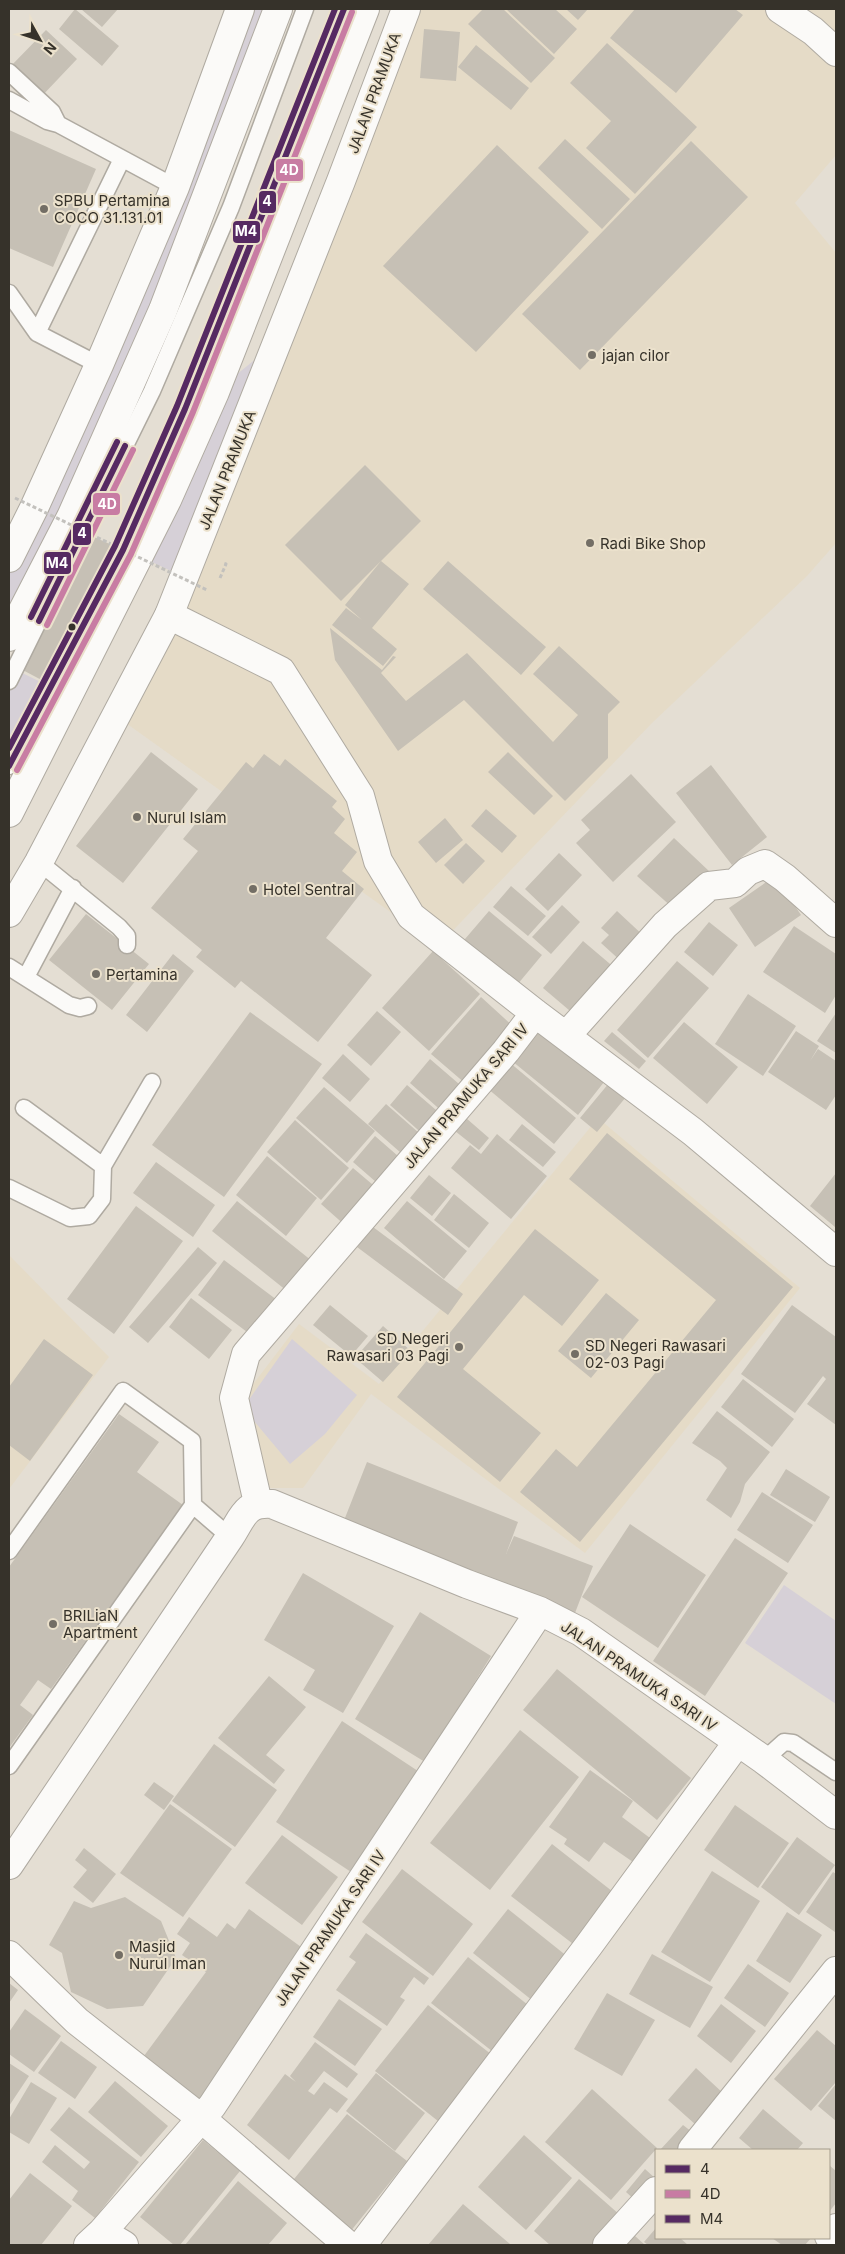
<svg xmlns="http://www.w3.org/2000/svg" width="845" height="2254" font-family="Inter,sans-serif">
	<rect width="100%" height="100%" fill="#e4ded3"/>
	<path fill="#e5dbc7" d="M403,9h433v146l-41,48 41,50v290l-29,33 -155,147 -214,223 -322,-230z
		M598,1118l202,170 -215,265 -214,-159 -68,94h-37l-25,-88 58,-76 80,60z
		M9,1255l100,102 -100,132z"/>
	<path fill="#d6d0d7" d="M239,9h39l-269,629v-80z
		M279,340l-95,237 -45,-21 76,-164z
		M16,670l33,16 -40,79v-80z
		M292,1339l65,56 -32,39 -35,30 -47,-56z
		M784,1585l52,36v83l-91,-61z"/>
	<path fill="#c6c0b5" d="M75,9l44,37 -17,20 -43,-37z
		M81,9h37l-16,18z
		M483,9h20l52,49 -24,25 -63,-59z
		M506,9h49l22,20 -23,25z
		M566,9h22l-10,11z
		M635,9h100l8,6 -67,78 -66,-55z
		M424,29l36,3 -4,49 -36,-3z
		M46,30l31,29 -37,39 -31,-30z
		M607,43l90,84 -62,67 -49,-46 25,-27 -41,-38z
		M476,45l53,43 -18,22 -53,-43z
		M9,130l87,39 -43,98 -44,-19z
		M565,139l65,60 -28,30 -64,-61z
		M691,141l57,56 -168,173 -58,-56z
		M497,145l92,87 -113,120 -93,-86z
		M365,465l56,56 -80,80 -56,-56z
		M83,532l40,18 -74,134 -30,-16z
		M381,561l28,23 -37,44 25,21 -14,17 -51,-41 14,-17 16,12 -17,-15z
		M448,561l98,86 -25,28 -98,-86z
		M330,628l52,42 11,-14 3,1 -15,16 25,28 61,-48 86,89 25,-27 -45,-41 26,-28 61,56 -12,12v44l-43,43 -101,-101 -66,51 -63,-91z
		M151,752l47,37 -75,94 -47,-37z
		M508,752l45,44 -19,19 -46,-43z
		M264,754l16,12 5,-7 52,42 -5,6 13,12 -11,14 23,19 -15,19 22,18 -38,49 46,37 -54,67 -77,-61 -6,7 -39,-31 6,-7 -51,-42 47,-57 -15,-12 63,-77 7,6z
		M711,765l56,72 -35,28 -56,-72z
		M631,774l45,48 -63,60 -37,-39 14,-13 -9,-10z
		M486,809l31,27 -15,17 -31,-27z
		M445,818l18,22 -27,23 -18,-21z
		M674,838l36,34 -37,36 -36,-32z
		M466,843l19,18 -22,23 -19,-19z
		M559,853l23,22 -34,36 -23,-22z
		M775,876l26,39 -46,32 -26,-39z
		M511,886l35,30 -18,20 -35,-29z
		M562,905l18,17 -29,32 -19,-17z
		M489,911l53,44 -30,36 -53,-45z
		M617,911l29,27 -23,25 -22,-20 8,-8 -8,-7z
		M86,914l63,50 -37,46 -63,-50z
		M709,922l29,23 -25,31 -29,-24z
		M794,926l42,28v41l-11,18 -62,-41z
		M583,941l33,28 -40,47 -33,-28z
		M433,951l47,43 -51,57 -47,-43z
		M173,954l21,17 -47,61 -21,-17z
		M677,961l32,27 -61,70 -31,-28z
		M748,994l48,32 -33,50 -48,-32z
		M481,997l34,31 -49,56 -35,-30z
		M377,1011l24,21 -30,34 -24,-21z
		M250,1012l72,52 -98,133 -72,-52z
		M836,1013v40l-19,-12z
		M538,1020l70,57 -30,38 -71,-58z
		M684,1022l54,45 -31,37 -54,-46z
		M796,1031l23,15 -9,15 8,-12 18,12v34l-10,15 -58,-38z
		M612,1032l34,29 -7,8 -35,-28z
		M343,1054l27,25 -20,23 -28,-24z
		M430,1059l36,31 -21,24 -35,-31z
		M509,1062l67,56 -22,26 -67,-56z
		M614,1077l17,14 -34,41 -17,-14z
		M407,1085l36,31 -17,21 -36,-32z
		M324,1087l51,44 -28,32 -51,-45z
		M386,1104l41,36 -18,20 -41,-36z
		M466,1118l23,20 -10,12 -24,-19z
		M295,1120l54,48 -28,32 -54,-48z
		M522,1124l34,28 -13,15 -34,-27z
		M607,1133l186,154 -213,255 -60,-50 36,-43 21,18 139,-167 -147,-121z
		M497,1134l50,42 -36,43 -60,-51 19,-23 11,9z
		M375,1136l31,27 -22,26 -31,-27z
		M267,1156l50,42 -31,38 -50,-41z
		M156,1162l59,43 -22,32 -60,-44z
		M353,1168l26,22 -32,37 -26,-23z
		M836,1173v52l-1,2 -25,-21z
		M429,1175l22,18 -19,23 -22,-18z
		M454,1194l35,29 -20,25 -35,-28z
		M237,1201l75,60 -25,30 -75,-60z
		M407,1201l60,50 -23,28 -60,-51z
		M136,1206l47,35 -69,93 -47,-35z
		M373,1227l90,67 -15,21 -91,-68z
		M535,1229l64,51 -37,46 -38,-31 -61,74 78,64 -41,49 -103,-85z
		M198,1247l19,16 -69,80 -19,-16z
		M224,1260l53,40 -26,35 -53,-40z
		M606,1293l33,27 -48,58 -33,-27z
		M191,1298l41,32 -23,29 -40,-32z
		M330,1305l38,31 -17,20 -38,-31z
		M792,1305l44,32v88l-29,-21 19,-25 -3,-3 -28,37 -54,-39z
		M383,1326l28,25 -28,31 -28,-24z
		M44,1339l49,36 -63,86 -21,-16v-58z
		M743,1379l51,40 -22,28 -51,-40z
		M717,1411l53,41 -25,32 -5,18 -9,16 -25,-18 21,-32 -7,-7 -28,-18z
		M119,1414l40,28 -22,30 46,33 -132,184 -13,-9 -18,25 13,10 -24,33v-181z
		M367,1462l151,60 -12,32 8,-18 79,30 -18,47 -232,-90z
		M786,1469l44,28 -15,25 -45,-27z
		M762,1492l51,33 -25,38 -51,-33z
		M630,1524l76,51 -48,73 -76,-51z
		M735,1538l53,35 -83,123 -52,-35z
		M303,1573l91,53 -51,87 -40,-23 12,-20 -51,-30z
		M420,1612l71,44 -66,106 -70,-43z
		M557,1669l134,109 -34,42 -134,-110z
		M269,1676l37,31 -40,48 19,15 -11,14 -56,-46z
		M342,1721l79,52 -67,101 -78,-52z
		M520,1730l59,47 -89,113 -60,-47z
		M214,1744l63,46 -42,57 -63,-46z
		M590,1770l43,31 -11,16 28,21 -17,24 -29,-20 -15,20 -25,-18 3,-5 -18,-12z
		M154,1782l20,14 -10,14 -20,-15z
		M170,1804l62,45 -49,68 -63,-44z
		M735,1805l54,38 -31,45 -54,-38z
		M282,1835l56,42 -36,48 -57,-42z
		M797,1837l38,28 -36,50 -38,-28z
		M552,1844l65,51 -40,52 -66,-51z
		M84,1848l32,26 -23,29 -20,-16 14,-17 -12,-10z
		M402,1869l71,55 -40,52 -71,-54z
		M712,1871l48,30 -50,81 -49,-30z
		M833,1872l3,2 -1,58 -29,-20z
		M125,1897l36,24 15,37 -33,48 -36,3 -36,-17 -9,-39 -13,-8 25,-44 17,7z
		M249,1909l59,43 -107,157 -63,-45 68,-92 -24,-17 8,-12 -13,-9 12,-17 28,20 10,-14 8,6z
		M508,1909l65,52 -35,44 -65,-52z
		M787,1912l35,23 -32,48 -34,-22z
		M366,1933l63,45 -5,7 -10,-8 -14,20 5,3 -18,26 -51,-36 20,-28 -7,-5z
		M652,1954l61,33 -23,41 -61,-34z
		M468,1957l65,52 -36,46 -66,-52z
		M748,1964l41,29 -24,34 -41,-29z
		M9,1983l9,7 -9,13z
		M607,1993l48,27 -33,56 -48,-27z
		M339,1999l43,30 -27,37 -42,-29z
		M721,2004l35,27 -25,32 -34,-27z
		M428,2005l68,53 -53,67 -68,-54z
		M25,2009l36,27 -27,36 -25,-18v-22z
		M817,2030l19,16v36l-25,29 -37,-32z
		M61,2041l36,26 -22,32 -37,-26z
		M315,2042l43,32 -11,14 -23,-17 -16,20 6,4 10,-13 24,17 -11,14 -7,-5 -41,52 -42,-35 38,-51 11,8 -6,-6z
		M9,2063l20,13 -20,30z
		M696,2068l28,26 -28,31 -28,-25z
		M376,2073l49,40 -30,38 -49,-40z
		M115,2081l53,45 -27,31 -53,-45z
		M31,2082l26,16 -28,46 -20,-12v-13z
		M836,2084v37l-18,-15z
		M592,2089l65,59 -46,52 -66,-58z
		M69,2107l70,55 -44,56 -23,-18 6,-9 -36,-29 13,-17 29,24 6,-7 -40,-32z
		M763,2109l40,34 -6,7h-44l-14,-12z
		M347,2114l60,47 -57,71 -60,-48z
		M683,2125l9,7 -16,18h-16z
		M524,2135l48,43 -46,52 -48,-43z
		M203,2140l37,31 -60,74h-6l-34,-28z
		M829,2165l7,6v32l-7,9z
		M645,2169l11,10 -19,23 -11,-10z
		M30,2173l42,33 -31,39h-32v-45z
		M579,2179l49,43 -21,23h-57l-16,-14z
		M238,2181l49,42 -19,22h-83z
		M463,2204l47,40 -1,1h-81z
		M656,2228v10h24l8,7h-40l-4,-3z
		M635,2236l10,9h-19z
		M772,2238h39l-6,7h-23z"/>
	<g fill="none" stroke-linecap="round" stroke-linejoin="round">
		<defs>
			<path id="lane" d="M9,72l43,40 6,12
				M9,100l38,21 11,3 117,63
				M9,293l28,40 62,32
				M37,333l85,-174
				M9,681l143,-290 79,-184 74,-198
				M9,766l114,-216 62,-141 145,-362 14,-38
				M39,862l80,65 8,9v9
				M9,967l60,38 11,3 8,-2
				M26,977l47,-89
				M103,1166l49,-84
				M9,1188l61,30 19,-2 13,-17 1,-33 -79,-58
				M9,1551l114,-160 69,50 1,64 37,32
				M764,1760l20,-18 9,1 43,29
				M9,1766l184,-261"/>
			<path id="street" d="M780,9l33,22 23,21
				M169,615l112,56 79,125 18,65 33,55 124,97 158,119 143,120
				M566,1036l99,-111 44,-39 26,-3 13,-12 17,-7 20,14 51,45
				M258,1503l-24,-105 12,-44 260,-303 29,-38
				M9,1865l221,-328c13,-20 15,-35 42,-33l195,80 73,27 41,21 183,128 72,55
				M9,1955l68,66 125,98 146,126
				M692,2150l144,-179
				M102,2232l22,13
				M829,2236l7,-8
				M88,2245l14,-13 110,-126 328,-495
				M362,2245l227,-300 148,-202
				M607,2245l49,-54"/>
			<path id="primary" d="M9,558l25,-50 65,-143 76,-178 65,-178
				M9,637l62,-120 92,-207 115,-301
				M9,813l158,-313 48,-108 150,-383
				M9,913l30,-51 130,-247 172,-434 65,-172"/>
		</defs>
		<use href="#lane" stroke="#afaaa1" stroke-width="19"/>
		<use href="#street" stroke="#afaaa1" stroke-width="30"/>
		<use href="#primary" stroke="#afaaa1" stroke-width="30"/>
		<path stroke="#c3c1bd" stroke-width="3" stroke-dasharray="4 2.5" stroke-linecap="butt" d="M220,578l6,-14 -3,-1"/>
		<use href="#lane" stroke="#fbfaf8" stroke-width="16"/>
		<use href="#street" stroke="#fbfaf8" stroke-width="28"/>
		<use href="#primary" stroke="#fbfaf8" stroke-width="28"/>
		<path stroke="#c3c1bd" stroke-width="3" stroke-dasharray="4 2.5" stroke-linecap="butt" d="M15,498l192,92"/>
		<defs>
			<path id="bus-1" d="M39,621l86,-175
				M9,766l114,-216 62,-141 159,-400"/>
			<path id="bus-2" d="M47,625l86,-175
				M17,770l114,-216 62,-142 159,-400"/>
			<path id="bus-3" d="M31,617l86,-175
				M9,748l106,-202 62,-140 158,-397"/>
		</defs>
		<use href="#bus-1" stroke="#ebe1cc" stroke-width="10"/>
		<use href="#bus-2" stroke="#ebe1cc" stroke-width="10"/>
		<use href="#bus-3" stroke="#ebe1cc" stroke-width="10"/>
		<use href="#bus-1" stroke="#562a62" stroke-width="6"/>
		<use href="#bus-2" stroke="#c87ca3" stroke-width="6"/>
		<use href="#bus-3" stroke="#562a62" stroke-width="6"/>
	</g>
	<g fill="#736e65" stroke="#ebe1cc" stroke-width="2">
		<circle cx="44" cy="209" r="5"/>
		<circle cx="592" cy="355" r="5"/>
		<circle cx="590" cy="543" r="5"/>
		<circle cx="137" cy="817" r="5"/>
		<circle cx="253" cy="889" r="5"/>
		<circle cx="96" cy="974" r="5"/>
		<circle cx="459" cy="1347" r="5"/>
		<circle cx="575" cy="1354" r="5"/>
		<circle cx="53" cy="1624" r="5"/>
		<circle cx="119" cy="1955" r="5"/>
	</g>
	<circle fill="#36322a" stroke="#ebe1cc" stroke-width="2" cx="72" cy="627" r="4.5"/>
	<g text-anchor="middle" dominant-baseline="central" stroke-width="4" stroke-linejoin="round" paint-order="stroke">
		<g font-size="15" fill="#36322a" stroke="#ebe1cc">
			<text transform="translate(374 93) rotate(-70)">JALAN PRAMUKA</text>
			<text transform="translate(227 470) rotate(-68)">JALAN PRAMUKA</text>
			<text transform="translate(466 1096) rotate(-50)">JALAN PRAMUKA SARI IV</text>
			<text transform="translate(639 1676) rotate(34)">JALAN PRAMUKA SARI IV</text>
			<text transform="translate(330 1928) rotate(-56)">JALAN PRAMUKA SARI IV</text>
		</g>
		<g font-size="15" fill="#36322a" stroke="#ebe1cc" text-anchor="start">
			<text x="54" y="200">SPBU Pertamina<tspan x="54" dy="17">COCO 31.131.01</tspan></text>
			<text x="602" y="355">jajan cilor</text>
			<text x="600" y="543">Radi Bike Shop</text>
			<text x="147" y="817">Nurul Islam</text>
			<text x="263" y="889">Hotel Sentral</text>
			<text x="106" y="974">Pertamina</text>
			<text x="449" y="1338" text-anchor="end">SD Negeri<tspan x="449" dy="17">Rawasari 03 Pagi</tspan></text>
			<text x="585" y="1345">SD Negeri Rawasari<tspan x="585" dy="17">02-03 Pagi</tspan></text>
			<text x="63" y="1615">BRILiaN<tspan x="63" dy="17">Apartment</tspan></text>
			<text x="129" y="1946">Masjid<tspan x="129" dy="17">Nurul Iman</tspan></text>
		</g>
	</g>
	<g stroke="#ebe1cc" stroke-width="2">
		<rect x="275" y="158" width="29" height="24" rx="5" fill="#c87ca3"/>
		<rect x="258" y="190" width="19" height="24" rx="5" fill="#562a62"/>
		<rect x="232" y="220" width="29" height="24" rx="5" fill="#562a62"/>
		<rect x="92" y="492" width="29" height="24" rx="5" fill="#c87ca3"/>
		<rect x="72" y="522" width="20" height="24" rx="5" fill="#562a62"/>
		<rect x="43" y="551" width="29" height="24" rx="5" fill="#562a62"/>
	</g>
	<g font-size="14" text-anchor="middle" font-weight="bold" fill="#fff">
		<text x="289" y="175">4D</text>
		<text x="267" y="206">4</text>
		<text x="246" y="236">M4</text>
		<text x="107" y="509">4D</text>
		<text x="82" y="538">4</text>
		<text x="57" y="568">M4</text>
	</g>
	<rect width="845" height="2254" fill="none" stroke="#36322a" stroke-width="20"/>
	<rect x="655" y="2149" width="175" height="90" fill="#ebe1cc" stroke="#a39b8b"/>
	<rect x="665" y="2165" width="25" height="8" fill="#562a62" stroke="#a39b8b"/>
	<text x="700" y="2174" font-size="15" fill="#36322a">4</text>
	<rect x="665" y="2190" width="25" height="8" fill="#c87ca3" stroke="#a39b8b"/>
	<text x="700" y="2199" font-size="15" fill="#36322a">4D</text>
	<rect x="665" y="2215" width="25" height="8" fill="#562a62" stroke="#a39b8b"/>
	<text x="700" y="2224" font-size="15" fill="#36322a">M4</text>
	<g transform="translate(40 40) rotate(130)" stroke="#ebe1cc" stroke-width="4" paint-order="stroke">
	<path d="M0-4L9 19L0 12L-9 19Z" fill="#36322a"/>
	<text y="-8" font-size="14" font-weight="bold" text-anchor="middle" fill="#36322a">N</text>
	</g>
</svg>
